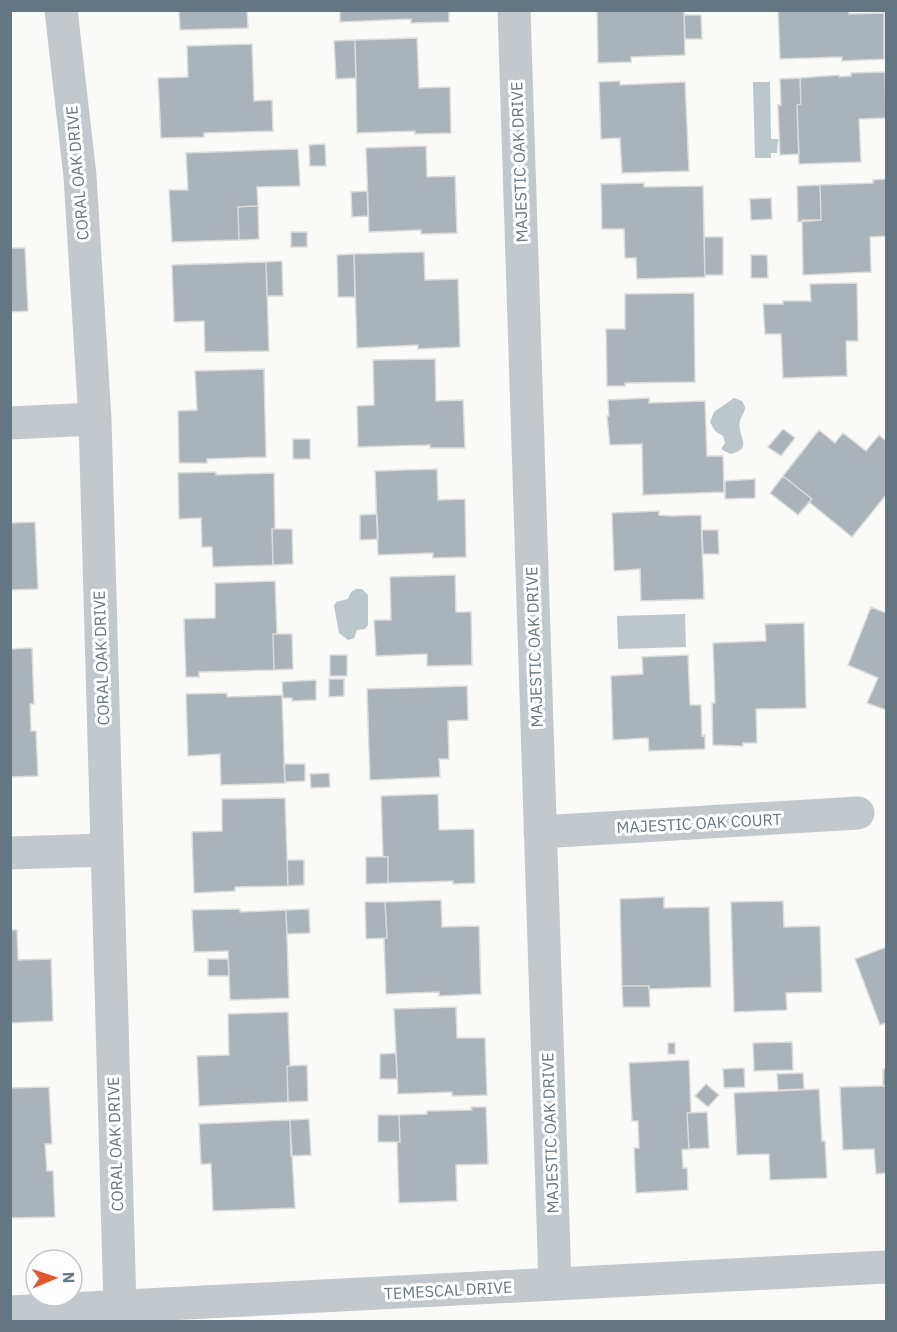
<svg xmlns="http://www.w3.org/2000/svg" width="897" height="1332" font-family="'IBM Plex Sans',sans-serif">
	<rect width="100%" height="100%" fill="#fafaf8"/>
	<path fill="#bbc7cb" d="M753,82h17l1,57h7l-1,14h-6v5h-16z
		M734,398l8,3 3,6c0,6 -4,9 -5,14 -4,13 15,28 -10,33l-9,-5 4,-6 -2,-7 -8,-5 -5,-9 4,-10z
		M356,589h6l6,6v30l-3,4 -8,1 -3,8 -6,2 -9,-7 -5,-27 2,-4 12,-3 3,-7z
		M685,614l1,33 -68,2 -1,-33z"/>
	<path fill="#aab3b9" stroke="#dcdcda" stroke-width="1.5" d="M179,10h68l1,18 -68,2z
		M340,10h109v12l-38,1v-4l-71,3z
		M597,10h87l1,45 -54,2v5l-33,1z
		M778,10h71v4l35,-1v46l-42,2v-4l-62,2z
		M684,15h17l1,24h-17z
		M417,38l2,50 31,-1 1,46 -36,1v-3l-58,2 -2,-93z
		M355,40l1,38 -20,1 -2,-38z
		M252,44l2,57 18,-1 1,31 -69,2v4l-43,1 -3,-60 30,-1 -1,-31z
		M885,72l1,46 -27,1 2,43 -62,2 -2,-59 4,-1 -1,-26 39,-3v2l12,-1v-3z
		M800,78l1,26 -4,1 2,49 -19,1 -2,-50h3l-1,-26z
		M620,81v4l65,-3 4,89 -67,2 -2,-35 -19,1 -2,-57z
		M325,144l1,22h-16l-1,-21z
		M426,146l1,31 28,-1 2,57 -36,1v-4l-52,2 -3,-84z
		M298,149l2,37 -43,1 1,19 -20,1 1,33 -67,2 -3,-52h19l-2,-37z
		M886,179v57l-16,1 1,35 -68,3 -1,-55h19l-1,-35 53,-2v-3z
		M644,183v4l59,-1 2,91 -68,2 -1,-21h-11l-1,-29h-22l-1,-45z
		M820,185l1,35 -23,2 -1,-36z
		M367,191l1,25 -16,1 -1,-25z
		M771,198l1,21 -21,1 -1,-21z
		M258,206l1,33 -20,1 -1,-33z
		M291,232h16v15h-16z
		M704,237h19v38h-18z
		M10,248h15l3,63 -18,1z
		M424,252l1,28 33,-1 2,68 -42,2v-4l-61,3 -3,-94z
		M354,254l1,43h-17l-1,-42z
		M751,255h16l1,23h-17z
		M282,261l1,35h-16l-1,-34z
		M266,262l3,89 -64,1 -1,-31 -30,1 -2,-57z
		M857,283l1,58h-12l1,35 -64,2 -2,-44h-16l-2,-30h20v-3h28l-1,-17z
		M694,293l1,89 -70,1v3h-18l-1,-57h19v-35z
		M435,359l1,42 27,-1 2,48h-35v-3l-72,2 -1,-41 17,-1 -1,-45z
		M264,369l2,88 -59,2v4h-28l-1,-52 19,-1 -2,-39z
		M649,398v5l56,-2 2,55h16l1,36 -81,3 -1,-51 -32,1 -3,-29h2l-1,-16z
		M783,429l12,9 -14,18 -13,-9z
		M819,430l16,13 8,-10 23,18 13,-16 7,6v54l-34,42 -43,-35 3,-3 -29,-23z
		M293,439h17v20h-17z
		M437,469l1,31 27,-1 1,58 -33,1v-5l-55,2 -3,-84z
		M216,472v3l58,-2 1,56h-3l1,36 -60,2 -1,-20h-10l-1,-29 -22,1 -1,-46z
		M783,476l29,23 -14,16 -28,-22z
		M755,479v19l-30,1v-18z
		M659,511v4l12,1 30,-1 3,84 -63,2 -1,-32 -26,2 -2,-58z
		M377,514l1,25 -18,1v-25z
		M35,522l3,67 -28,1v-67z
		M272,529h20l1,35 -20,1z
		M702,530h16l1,24h-16z
		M455,575l1,37h15l1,53 -45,1v-12l-51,2 -2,-36h17l-1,-43z
		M275,581l2,53h-4l1,36 -75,2v5h-13l-2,-58 31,-1v-35z
		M871,607l15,6v97l-19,-7 11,-25 -30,-13z
		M804,623l2,85 -50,1 1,34h-14v3l-30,-1 -1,-42h3l-2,-60 53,-2 -1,-17z
		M273,634h19l1,35 -19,1z
		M32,648l2,56h-4l1,27h5l2,45 -28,1v-128z
		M330,655h17v21h-17z
		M688,655l2,50h11l1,31 3,-1v14l-56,2 -1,-13 -35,2 -2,-64 32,-2 -1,-17z
		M329,679h15v17l-15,1z
		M316,680v20l-24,1v-3h-9l-1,-16z
		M467,686l1,34 -20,1 1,38h-10l1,18 -70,3 -3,-91z
		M227,693v4l55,-2 3,88 -64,2 -1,-31 -32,2 -2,-62z
		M284,764h21v17l-20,1z
		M329,773l1,14 -19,1 -1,-14z
		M438,794l1,36 35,-1 1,54 -22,1v-3l-65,2v-26h-5l-2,-61z
		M285,798l3,88 -53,1v4l-41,2 -2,-61 30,-1v-32z
		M366,857h22v26l-22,1z
		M287,860h17v25l-16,1z
		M664,897v11l45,-1 2,80 -62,2v-3h-27l-2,-87z
		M441,900l1,27 37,-1 2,68 -42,2v-4l-53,2 -2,-56h3l-2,-36z
		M783,901l1,26 36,-1 2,66 -36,1 1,17 -53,2 -3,-110z
		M365,902h20l2,36 -21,1z
		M240,909v3l46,-2 3,88 -59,2 -2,-49 -34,1 -2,-42z
		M309,909l1,24 -23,1 -1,-24z
		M10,930h7l1,30 33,-1 2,62 -43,2z
		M886,947v76l-6,2 -25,-66z
		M208,959h20l1,17h-21z
		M622,986h27l1,21h-27z
		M456,1007l1,31h28l2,57 -35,1v-4l-54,2 -4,-85z
		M288,1012l2,54h-3l1,36 -89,4 -2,-50 32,-1 -1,-41z
		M792,1042l1,28 -39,1 -1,-28z
		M668,1043h7v11h-7z
		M396,1053l1,26h-17v-25z
		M689,1060l2,53h-4l2,36 -7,1 1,18h4l1,22 -52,3 -2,-45h5l-1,-27h-6l-3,-58z
		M307,1065l1,36 -20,1 -1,-36z
		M744,1068l1,19 -21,1 -1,-19z
		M883,1069h3v17h-3z
		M803,1073l1,16 -26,1 -1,-16z
		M706,1084l13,11 -11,12 -13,-11z
		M883,1086h3v87l-10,1 -2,-25 -31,1 -3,-63z
		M49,1087l3,57h-7l2,27h6l2,46 -45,1v-130z
		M819,1089l3,52h3l2,37 -57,2 -1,-26 -32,1 -3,-62z
		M471,1107h15l2,57 -32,1 1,36 -58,2 -2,-61h3l-1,-27 28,-1v-3l45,-1z
		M707,1112l2,36 -20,1 -2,-36z
		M378,1115h21l1,27h-22z
		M309,1119l2,36 -20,1 -1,-36z
		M290,1120l5,88 -82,3 -2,-47h-10l-2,-40z"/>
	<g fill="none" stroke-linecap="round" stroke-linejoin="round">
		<path stroke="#c3c8cc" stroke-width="33" d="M61,10l19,166 15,243 25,888
			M514,10l41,1274
			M10,423l85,-4
			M540,832l318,-19
			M10,853l96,-3
			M10,1312l876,-45"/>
	</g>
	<g text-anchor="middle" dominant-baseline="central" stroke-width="6" stroke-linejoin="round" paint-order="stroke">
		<g font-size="16" fill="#657683" stroke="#fff">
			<text transform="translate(519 162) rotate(-92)">MAJESTIC OAK DRIVE</text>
			<text transform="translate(77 173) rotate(-95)">CORAL OAK DRIVE</text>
			<text transform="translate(534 647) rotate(-92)">MAJESTIC OAK DRIVE</text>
			<text transform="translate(101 658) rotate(-92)">CORAL OAK DRIVE</text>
			<text transform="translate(699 823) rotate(-3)">MAJESTIC OAK COURT</text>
			<text transform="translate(550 1133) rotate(-92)">MAJESTIC OAK DRIVE</text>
			<text transform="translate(115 1144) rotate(-92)">CORAL OAK DRIVE</text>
			<text transform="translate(448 1290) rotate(-3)">TEMESCAL DRIVE</text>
		</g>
	</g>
	<rect width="897" height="1332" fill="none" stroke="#657683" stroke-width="24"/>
	<g transform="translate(54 1278) rotate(88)"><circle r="28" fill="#ffffff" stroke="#c1c8cd" stroke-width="1.5"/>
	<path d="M0-4.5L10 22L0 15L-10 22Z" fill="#e4572e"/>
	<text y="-9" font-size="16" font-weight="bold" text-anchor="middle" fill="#657683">N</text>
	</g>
</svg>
